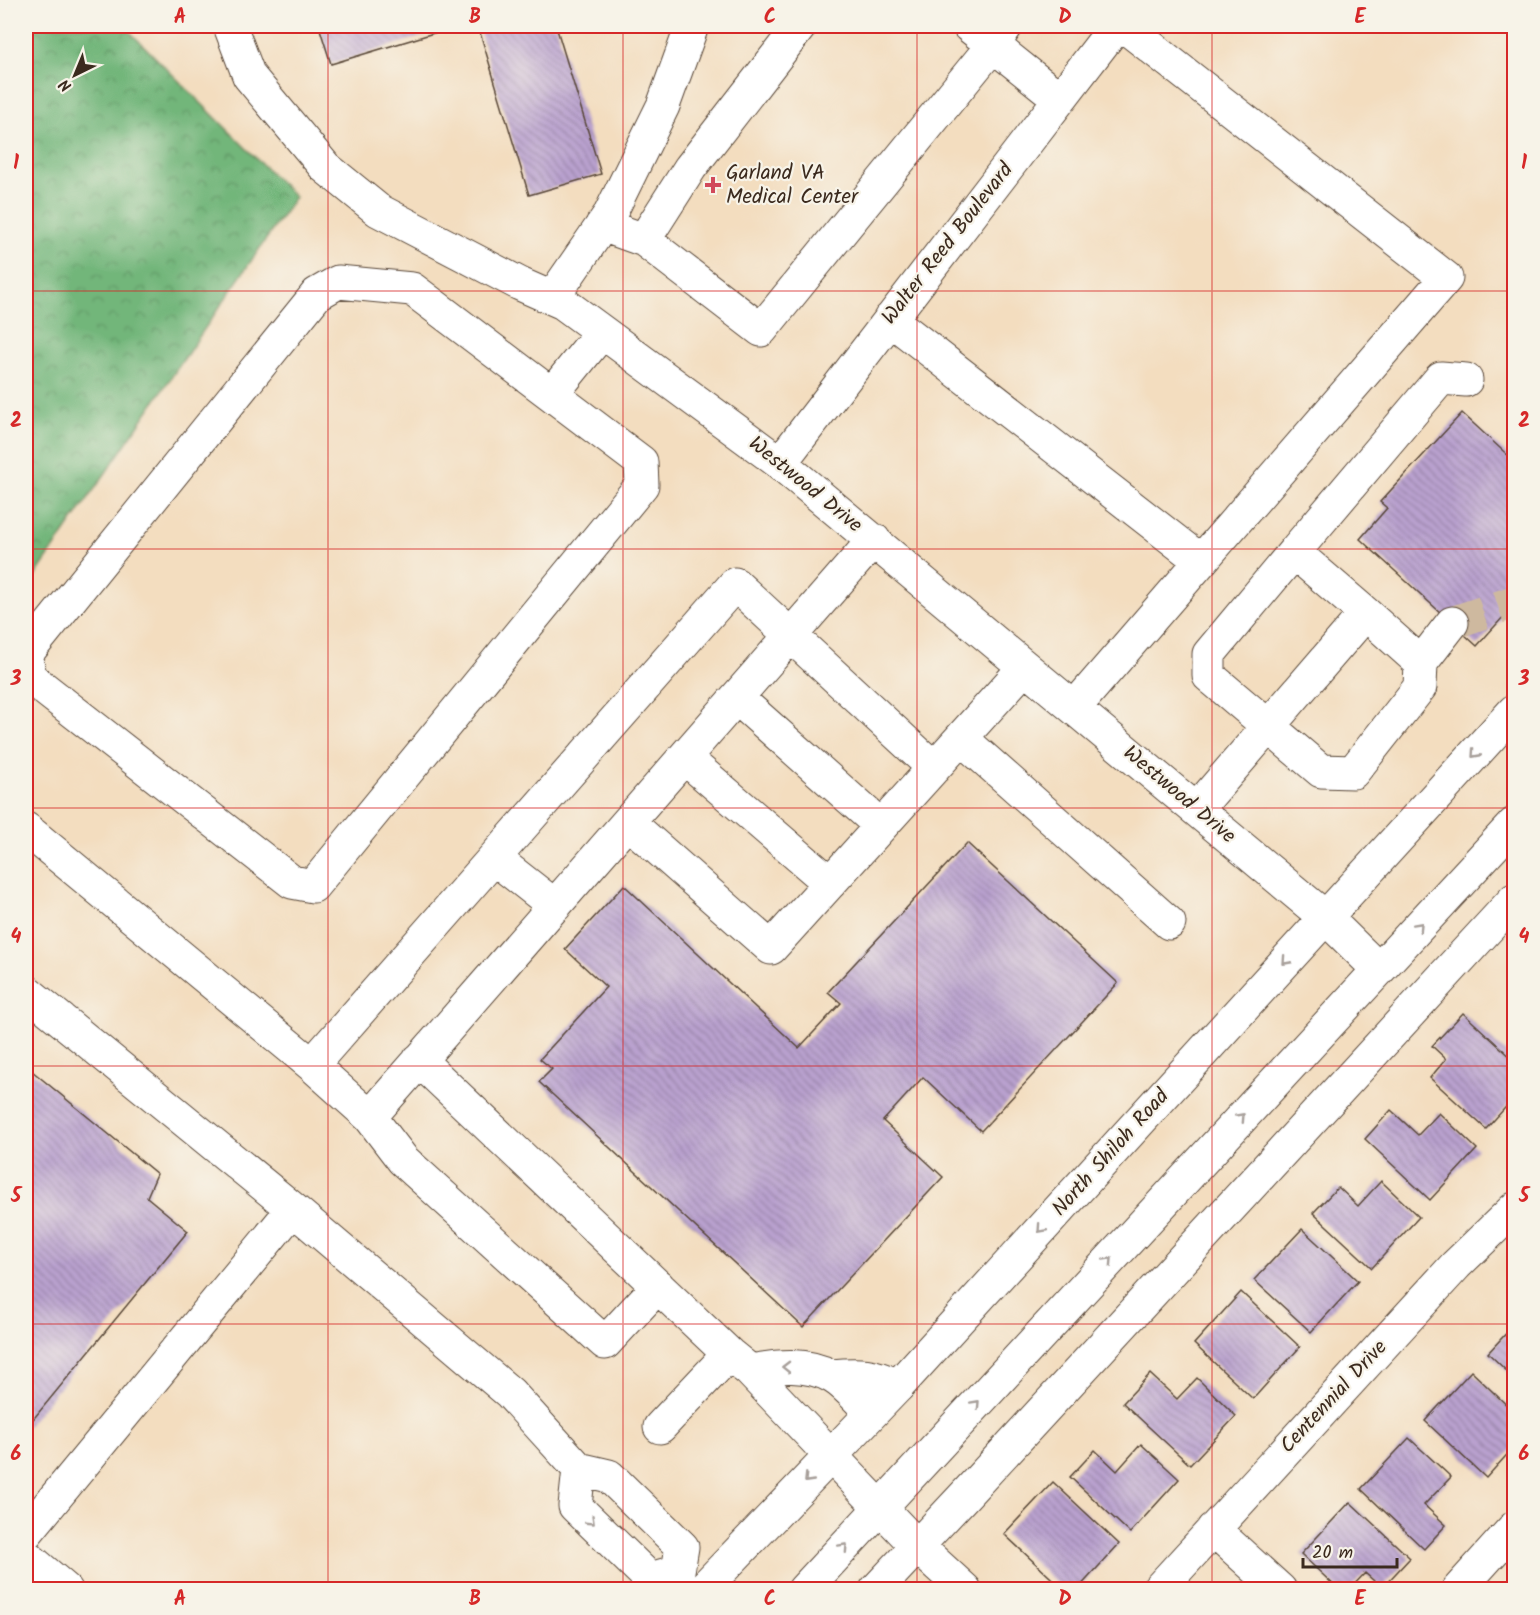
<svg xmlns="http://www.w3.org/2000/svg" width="1540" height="1615" font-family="Kalam,sans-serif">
	<defs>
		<pattern id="forest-crowns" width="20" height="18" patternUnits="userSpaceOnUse" patternTransform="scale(1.5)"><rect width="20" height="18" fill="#72b67a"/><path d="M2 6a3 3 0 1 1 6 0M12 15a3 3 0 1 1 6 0" fill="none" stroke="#5f9463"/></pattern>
		<pattern id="building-back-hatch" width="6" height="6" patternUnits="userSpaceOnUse" patternTransform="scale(1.5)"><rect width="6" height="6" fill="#b9a1cf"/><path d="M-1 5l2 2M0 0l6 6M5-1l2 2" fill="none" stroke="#9883a7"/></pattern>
	</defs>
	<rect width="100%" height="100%" fill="#f7f3e8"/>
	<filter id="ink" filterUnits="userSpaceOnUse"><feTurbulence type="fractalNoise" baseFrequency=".0167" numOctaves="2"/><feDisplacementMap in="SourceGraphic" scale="12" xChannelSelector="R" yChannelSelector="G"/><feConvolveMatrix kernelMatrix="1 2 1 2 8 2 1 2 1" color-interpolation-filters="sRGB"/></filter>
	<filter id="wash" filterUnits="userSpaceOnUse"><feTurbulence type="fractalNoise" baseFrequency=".008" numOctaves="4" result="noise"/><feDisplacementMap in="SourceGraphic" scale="24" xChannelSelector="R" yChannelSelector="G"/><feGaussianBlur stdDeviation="1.35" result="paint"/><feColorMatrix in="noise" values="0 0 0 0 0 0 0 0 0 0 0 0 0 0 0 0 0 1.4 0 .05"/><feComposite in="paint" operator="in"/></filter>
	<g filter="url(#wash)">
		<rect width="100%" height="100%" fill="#f3ddbf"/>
		<path fill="url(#forest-crowns)" stroke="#56704c" stroke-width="1.5" d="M26,26h98l171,171 -269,392z"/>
		<g id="blocks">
			<path fill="url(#building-back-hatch)" d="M319,26h138l-126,38z
				M478,26h78l45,148 -72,21z
				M1462,413l52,48v144l-37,41 -117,-107 27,-31 -7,-6z
				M967,843l151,140 -137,148 -58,-54 -40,44 60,56 -140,150 -264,-245 13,-13 -12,-10 66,-72 -41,-38 59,-64 175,163 42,-45 -13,-11z
				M1463,1013l51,47v38l-28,31 -56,-51 16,-19 -14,-13z
				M26,1066l131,108 -10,23 41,34 -162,197v-225l4,-4 -4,-4z
				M1391,1110l27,25 21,-22 38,36 -47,51 -65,-61z
				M1381,1181l38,36 -47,51 -59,-55 25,-26 20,19z
				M1302,1229l56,52 -47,51 -57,-52z
				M1241,1292l59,55 -47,52 -59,-55z
				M1514,1325v53l-26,-25z
				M1471,1371l43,41v35l-28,31 -61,-57z
				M1150,1374l27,25 20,-21 39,38 -46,49 -67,-62z
				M1409,1438l42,39 -27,28 22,20 -22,24 -63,-60z
				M1141,1444l38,35 -49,54 -60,-56 25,-27 22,21z
				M1053,1482l66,62 -42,46h-13l-60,-56z
				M1350,1502l60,56 -28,30 -17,-15 -16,17h-10l-38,-36z"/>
		</g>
	</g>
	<g filter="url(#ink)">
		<use href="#blocks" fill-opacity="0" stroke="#574536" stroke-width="1.5"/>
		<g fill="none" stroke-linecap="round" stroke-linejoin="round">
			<path stroke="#ceb99f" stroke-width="33" stroke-dasharray="33 16" stroke-linecap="butt" d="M1452,623l62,-21"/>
			<defs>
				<path id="minor" d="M230,26l19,50 76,91 53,43 142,74 43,19 217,160 546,455 52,51
					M969,26l91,73
					M602,225l42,15 46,-72 110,-142
					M644,240l117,90 232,-285 13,-19
					M338,282l74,7 229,173 1,23 -329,401 -21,-4 -264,-206 -1,-23 290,-359z
					M552,298l58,-84 53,-108 29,-80
					M890,319l311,242
					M552,394l50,-62
					M780,463l336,-437
					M1294,552l147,-174 25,2
					M1421,663l31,-40
					M1025,667l-64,71 208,185
					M737,698l144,128
					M1074,708l372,-430 -322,-252
					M685,758l145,125
					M1197,809l155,-180 13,-16 -71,-61 -85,102v22l112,95 32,1 67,-85 1,-24 -56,-50
					M629,823l142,125 190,-210
					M26,829l286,236 182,-207
					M555,906l-61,-48 241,-274 199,184
					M26,991l267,218
					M419,1060l310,294 21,17 167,175 48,44
					M312,1065l58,52
					M658,1286l-53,57 -202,-183 -33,-43 504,-577
					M750,1371c27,-5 57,-9 83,6 14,8 26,24 38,35
					M832,1376c28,-3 40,-2 66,10
					M660,1427l69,-73
					M579,1469l-4,37 75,73 28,-8
					M1213,1529l67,61
					M26,1533l267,-324 217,184 69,76 30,7 73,71 -4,24
					M26,1556l40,34
					M876,1590l90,-96 548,-594
					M1158,1590l298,-325 58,-56
					M1458,1590l56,-62"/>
				<path id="major" d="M702,1590l196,-204 616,-675
					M804,1590l710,-766"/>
			</defs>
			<use href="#minor" stroke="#574536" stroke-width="35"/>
			<use href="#major" stroke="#574536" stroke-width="35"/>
			<use href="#minor" stroke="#fff" stroke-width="33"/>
			<use href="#major" stroke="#fff" stroke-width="33"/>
		</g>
		<defs><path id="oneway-chevron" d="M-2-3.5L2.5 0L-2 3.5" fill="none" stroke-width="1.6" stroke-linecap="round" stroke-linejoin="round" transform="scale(1.5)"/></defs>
		<g stroke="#a79f9a">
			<use href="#oneway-chevron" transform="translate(1475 754) rotate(132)"/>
			<use href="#oneway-chevron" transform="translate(1419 926) rotate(-47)"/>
			<use href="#oneway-chevron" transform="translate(1286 961) rotate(132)"/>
			<use href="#oneway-chevron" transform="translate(1241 1117) rotate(-47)"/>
			<use href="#oneway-chevron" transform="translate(1041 1229) rotate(132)"/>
			<use href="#oneway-chevron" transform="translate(1109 1261) rotate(-47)"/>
			<use href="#oneway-chevron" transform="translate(786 1367) rotate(-179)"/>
			<use href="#oneway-chevron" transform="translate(976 1404) rotate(-47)"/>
			<use href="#oneway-chevron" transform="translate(808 1479) rotate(134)"/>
			<use href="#oneway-chevron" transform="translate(591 1521) rotate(44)"/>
			<use href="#oneway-chevron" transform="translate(844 1547) rotate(-47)"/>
		</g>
	</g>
	<path fill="none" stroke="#d62828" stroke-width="1.5" stroke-opacity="0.55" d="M328,26v1564M623,26v1564M917,26v1564M1212,26v1564M26,291h1488M26,549h1488M26,808h1488M26,1066h1488M26,1324h1488"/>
	<path fill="#d1495b" stroke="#f7f3e8" stroke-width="2" d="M710 176h6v6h6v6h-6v6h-6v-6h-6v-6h6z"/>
	<g text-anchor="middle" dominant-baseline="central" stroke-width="4.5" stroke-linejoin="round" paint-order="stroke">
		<g font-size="21" fill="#3b2a1e" stroke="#f7f3e8" text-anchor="start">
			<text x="726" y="173">Garland VA<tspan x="726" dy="24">Medical Center</tspan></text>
		</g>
		<g font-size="21" fill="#3b2a1e" stroke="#f7f3e8">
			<text transform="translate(948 244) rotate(-52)">Walter Reed Boulevard</text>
			<text transform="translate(805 485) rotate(39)">Westwood Drive</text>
			<text transform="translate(1179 795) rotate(40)">Westwood Drive</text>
			<text transform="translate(1111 1153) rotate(-48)">North Shiloh Road</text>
			<text transform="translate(1334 1397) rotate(-47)">Centennial Drive</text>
		</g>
	</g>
	<rect width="1540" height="1615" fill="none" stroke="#f7f3e8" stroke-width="66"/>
	<g transform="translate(75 75) rotate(223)" stroke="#f7f3e8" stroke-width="4.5" paint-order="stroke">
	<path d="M0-4.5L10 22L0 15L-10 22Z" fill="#3b2a1e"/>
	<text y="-9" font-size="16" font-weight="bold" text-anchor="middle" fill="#3b2a1e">N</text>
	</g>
	<path d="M1303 1558v9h94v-9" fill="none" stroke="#3b2a1e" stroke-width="3"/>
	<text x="1312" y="1558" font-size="18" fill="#3b2a1e" stroke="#f7f3e8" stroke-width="4.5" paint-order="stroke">20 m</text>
	<rect x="33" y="33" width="1474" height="1549" fill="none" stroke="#d62828" stroke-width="2"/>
	<g font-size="20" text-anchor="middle" font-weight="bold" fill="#d62828">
		<text x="180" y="23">A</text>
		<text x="475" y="23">B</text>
		<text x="770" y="23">C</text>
		<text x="1065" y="23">D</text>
		<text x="1360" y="23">E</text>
		<text x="16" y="169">1</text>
		<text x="1524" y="169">1</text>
		<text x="16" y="427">2</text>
		<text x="1524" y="427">2</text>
		<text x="16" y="685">3</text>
		<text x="1524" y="685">3</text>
		<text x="16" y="943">4</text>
		<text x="1524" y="943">4</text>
		<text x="16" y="1202">5</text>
		<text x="1524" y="1202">5</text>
		<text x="16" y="1460">6</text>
		<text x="1524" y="1460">6</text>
		<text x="180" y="1605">A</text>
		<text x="475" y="1605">B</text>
		<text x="770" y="1605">C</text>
		<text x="1065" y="1605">D</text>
		<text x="1360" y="1605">E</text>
	</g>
</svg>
